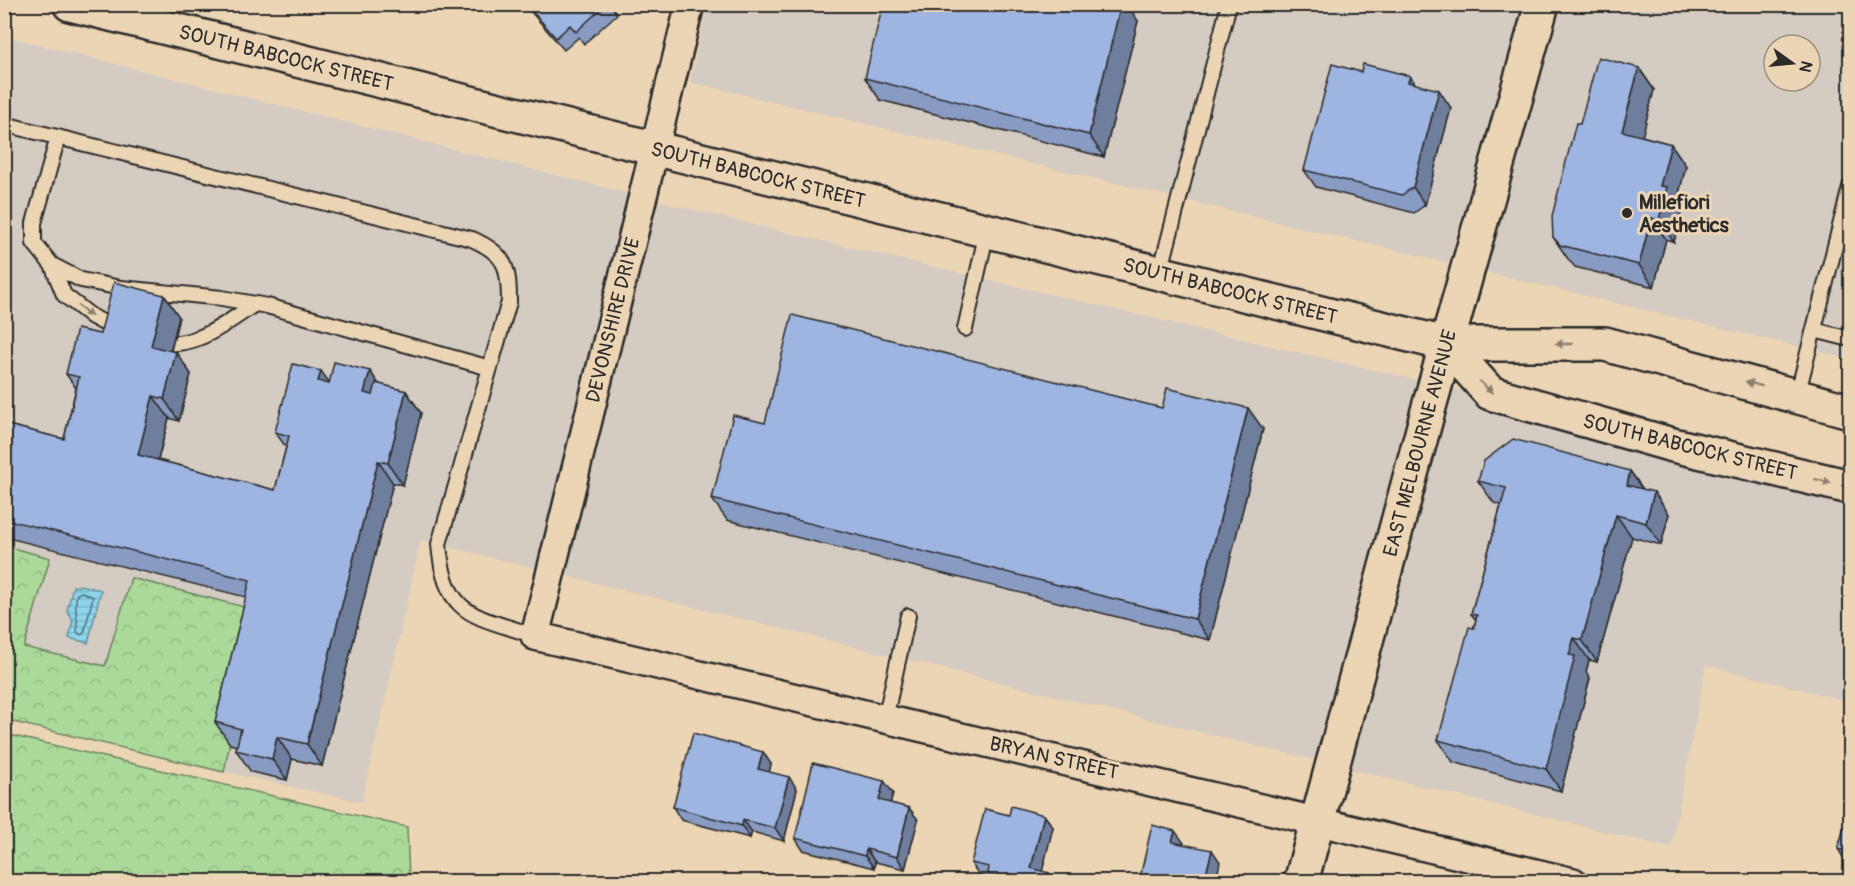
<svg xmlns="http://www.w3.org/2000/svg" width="1855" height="886" font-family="Pangolin,sans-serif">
	<defs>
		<pattern id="forest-crowns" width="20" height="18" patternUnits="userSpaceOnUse" patternTransform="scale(1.5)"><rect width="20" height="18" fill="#aad999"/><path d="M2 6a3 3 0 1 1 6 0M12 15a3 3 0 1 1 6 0" fill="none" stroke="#92ba84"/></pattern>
		<pattern id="water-rules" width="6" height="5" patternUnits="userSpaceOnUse" patternTransform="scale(1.5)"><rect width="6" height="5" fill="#8cd5ed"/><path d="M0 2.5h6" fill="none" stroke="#79b7cb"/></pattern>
	</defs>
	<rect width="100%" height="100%" fill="#ebd5b4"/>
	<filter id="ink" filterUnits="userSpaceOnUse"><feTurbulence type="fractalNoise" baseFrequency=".0167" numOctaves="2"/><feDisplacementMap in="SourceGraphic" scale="12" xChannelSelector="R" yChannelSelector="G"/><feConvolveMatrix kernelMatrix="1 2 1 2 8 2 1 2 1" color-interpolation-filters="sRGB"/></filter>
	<g filter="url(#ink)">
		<path fill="#d4cbc2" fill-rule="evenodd" d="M707,5h815l-73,258 -759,-181z
			M1562,5h288v354l-364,-87zM1774,45h36v36h-36z
			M4,36l733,185 679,159 -102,380 -893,-220 -59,262 -138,-30 31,-162 -150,56 -81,-20 26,-88 -45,-12z
			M1453,389l13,3 19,17 180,51 185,44v198l-144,-37 -35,183 -320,-79z"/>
		<path fill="url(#forest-crowns)" stroke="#6a8262" stroke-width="1.5" d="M5,546l45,12 -26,89 81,19 26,-88 125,32 -32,162 -219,-52z
			M5,734l402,93 2,54h-404z"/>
		<path fill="url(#water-rules)" stroke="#65919f" stroke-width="1.5" d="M79,585l22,5 -13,53 -19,-5 4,-18 -6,-9 6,-25 5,1z"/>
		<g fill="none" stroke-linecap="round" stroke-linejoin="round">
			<path stroke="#526f79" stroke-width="1.5" d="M82,592l11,5 -9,36 -3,2 -4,-3c2,-15 -4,-21 0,-38z"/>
			<defs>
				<path id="lane" d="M4,124l468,115c34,15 37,28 37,63l-70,242c6,74 35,71 96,92
					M58,137l-24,86v20l18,22 29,15 40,8 101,10 45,8 223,62
					M52,265l12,30 27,21 29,16
					M1160,273l69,-269
					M965,329l22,-98
					M1814,330l36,9
					M156,342c38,8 69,-18 99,-38
					M1797,396l53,-209
					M885,719l23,-103"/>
				<path id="street" d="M690,4l-155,632 1038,246"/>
				<path id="secondary" d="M70,4l1376,340h159l245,67
					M1446,344l44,49 179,51 181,43
					M1301,882l128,-475 113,-403"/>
			</defs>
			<use href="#lane" stroke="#2b2b2b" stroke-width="18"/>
			<use href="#street" stroke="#2b2b2b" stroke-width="32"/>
			<use href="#secondary" stroke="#2b2b2b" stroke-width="38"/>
			<use href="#lane" stroke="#ebd5b4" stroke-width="14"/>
			<use href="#street" stroke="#ebd5b4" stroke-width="27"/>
			<use href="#secondary" stroke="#ebd5b4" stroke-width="33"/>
		</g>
		<path fill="#889bc2" stroke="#2b2b2b" stroke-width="1.5" d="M424,4h26l-1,6z
			M524,4h86l7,10 -33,30 -5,-7 -15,13z
			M1138,21l-34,136 -224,-57 -15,-22z
			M1639,68l15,22 -12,46 29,8 15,22 -9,35 5,8 -8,33 -8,-3 -12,48 -79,-20 -7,-8 -15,-22 27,-113z
			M1361,72l49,4 5,8 36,24 -26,97 -11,8 -98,-26 -12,-17z
			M164,295l15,22 -8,34 20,23 -12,47 -10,-3 -11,42 117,30 11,-43 -11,-15 54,-50 50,2 27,7 15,22 -18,72 -10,-2 -71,283 -30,-7 -5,21 -36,-8 -15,-22 1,-4 -7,-2 -15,-22 31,-125 -242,-60v-113l60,15 12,-51 -10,-14 34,-40z
			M1162,408l101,21 -53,211 -483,-120 -15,-21 53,-76z
			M1630,471l13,18 26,25 -8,31 -29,-8 -35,125 -8,-2 -3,12 4,6 -29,113 -108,-29 -15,-22 38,-120 -5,-6 30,-109 -7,-2 -16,-22z
			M771,764l-2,8 28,17 -13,52 -32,-9 -2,6 -69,-18 -8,-13z
			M893,793l-3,10 19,5 9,12 -13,49 -30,-7 -1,6 -71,-18 -8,-12z
			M1851,804v59l-5,-1 -8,-13z
			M1009,815h35l9,12 -11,44 13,11h-61l-2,-4 -13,-3 -8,-12z"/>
		<path fill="#6f7e9e" stroke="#2b2b2b" stroke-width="1.5" d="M445,4h5l-1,6z
			M1121,4h6l11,17 -34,136 -15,-22z
			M1639,68l15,22 -16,63 -16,-22z
			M1410,76l12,18 -14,-12z
			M1439,90l12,18 -26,97 -12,-18z
			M1671,144l15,22 -9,35 5,8 -8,33 -15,-22 1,-34z
			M1651,218l15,21 -12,48 -15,-22z
			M164,295l15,22 -13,51 -15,-22z
			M176,352l15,22 -12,47 -15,-22z
			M321,371l15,21 -18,-11z
			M370,371l15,22 -5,21 -16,-21z
			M406,391l15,22 -18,72 -15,-22z
			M153,396l16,22 -16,59 -15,-22z
			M1248,408l15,21 -53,211 -15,-21z
			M378,461l15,22 -71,283 -15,-22z
			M1630,471l15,22 -18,-8z
			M1654,492l15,22 -8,31 -15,-22z
			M1616,515l16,22 -35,125 -15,-22z
			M1574,638l15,22 -3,12 4,6 -29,113 -15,-22 23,-114z
			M277,737l15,22 -5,21 -15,-21z
			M763,752l8,12 -4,17 -9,-12z
			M789,777l8,12 -13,52 -9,-13z
			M884,781l9,12 -5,19 -9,-12z
			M909,808l9,12 -13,49 -8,-12z
			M1044,815l9,12 -13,53 -9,-12z
			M743,820l9,12 -2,6 -8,-12z
			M1175,831l9,12 -3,11 -9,-12z
			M866,849l9,13 -1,6 -9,-12z
			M1212,850l8,12 -4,20h-12z
			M1049,873l6,9h-8z"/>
		<path fill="#9eb4e1" stroke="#2b2b2b" stroke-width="1.5" d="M526,4h80l-30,28 -6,-7 -14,13z
			M883,4h238l-32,131 -224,-57z
			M1598,57l41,11 -17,63 49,13 -11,42 7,1 -8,33 -8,-2 -12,47 -79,-20 -7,-8 -1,-21 24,-93 4,1z
			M1332,64l29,8 2,-8 47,12 -2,6 31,8 -26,97 -11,8 -98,-25z
			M114,282l50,13 -13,51 25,6 -12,47 -11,-3 -15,59 137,35 14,-54 -14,-4 18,-68 28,7 -3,10 11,3 5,-22 36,9 -6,22 9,2 3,-12 30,8 -18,72 -10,-2 -71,283 -30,-7 -5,22 -36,-9 5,-21 -26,-7 35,-142 -246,-61v-95l60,15 15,-62 -13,-3 11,-45 23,5z
			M792,315l370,93 5,-20 81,20 -53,211 -483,-120 21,-84 32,8z
			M1513,439l117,32 -3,14 27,7 -8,31 -30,-8 -34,125 -8,-2 -5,17 6,1 -29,113 -108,-29 31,-113 5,1 3,-13 -6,-1 35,-126 -28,-7 6,-20z
			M693,733l70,19 -5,17 31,8 -14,51 -32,-8 -1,6 -69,-19z
			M813,763l71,18 -5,19 30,8 -12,49 -31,-8 -1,7 -70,-18z
			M1851,804v49l-13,-4z
			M1011,806l33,9 -13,53 18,5 -2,9h-28l-31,-8 1,-7 -18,-4 14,-54 24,6z
			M1152,825l23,6 -3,11 40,8 -8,32h-65z"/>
		<defs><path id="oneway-solid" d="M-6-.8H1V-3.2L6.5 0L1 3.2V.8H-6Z" transform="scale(1.5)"/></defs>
		<g fill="#8b8070">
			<use href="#oneway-solid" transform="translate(85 311) rotate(38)"/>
			<use href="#oneway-solid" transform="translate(1564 344) rotate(-180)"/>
			<use href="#oneway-solid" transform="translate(1754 384) rotate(-165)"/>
			<use href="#oneway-solid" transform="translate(1486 387) rotate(43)"/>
			<use href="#oneway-solid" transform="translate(1823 481) rotate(14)"/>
		</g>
	</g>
	<circle fill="#2b2b2b" stroke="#ebd5b4" stroke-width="2" cx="1627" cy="213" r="6"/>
	<g text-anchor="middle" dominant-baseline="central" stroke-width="6" stroke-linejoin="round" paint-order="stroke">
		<g font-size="20" fill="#2b2b2b" stroke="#ebd5b4">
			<text transform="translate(286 58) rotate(14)">SOUTH BABCOCK STREET</text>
			<text transform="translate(758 175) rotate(14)">SOUTH BABCOCK STREET</text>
			<text transform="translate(1230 291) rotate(14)">SOUTH BABCOCK STREET</text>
			<text transform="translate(613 320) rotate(-76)">DEVONSHIRE DRIVE</text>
			<text transform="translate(1420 443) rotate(-75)">EAST MELBOURNE AVENUE</text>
			<text transform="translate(1690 447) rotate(14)">SOUTH BABCOCK STREET</text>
			<text transform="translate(1054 758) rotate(13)">BRYAN STREET</text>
		</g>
		<g font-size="20" font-weight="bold" fill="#2b2b2b" stroke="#ebd5b4" text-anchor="start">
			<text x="1639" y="202">Millefiori<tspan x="1639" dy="23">Aesthetics</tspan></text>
		</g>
	</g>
	<rect width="1855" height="886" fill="none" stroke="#ebd5b4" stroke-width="24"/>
	<rect x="12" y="12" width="1831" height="862" fill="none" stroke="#2b2b2b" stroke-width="2" filter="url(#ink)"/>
	<g transform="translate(1792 63) rotate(105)"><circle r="28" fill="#ebd5b4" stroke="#9e917d" stroke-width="1.5"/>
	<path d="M0-4.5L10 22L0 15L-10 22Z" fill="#2b2b2b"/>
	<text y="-9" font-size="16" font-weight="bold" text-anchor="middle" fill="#2b2b2b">N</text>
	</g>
</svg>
